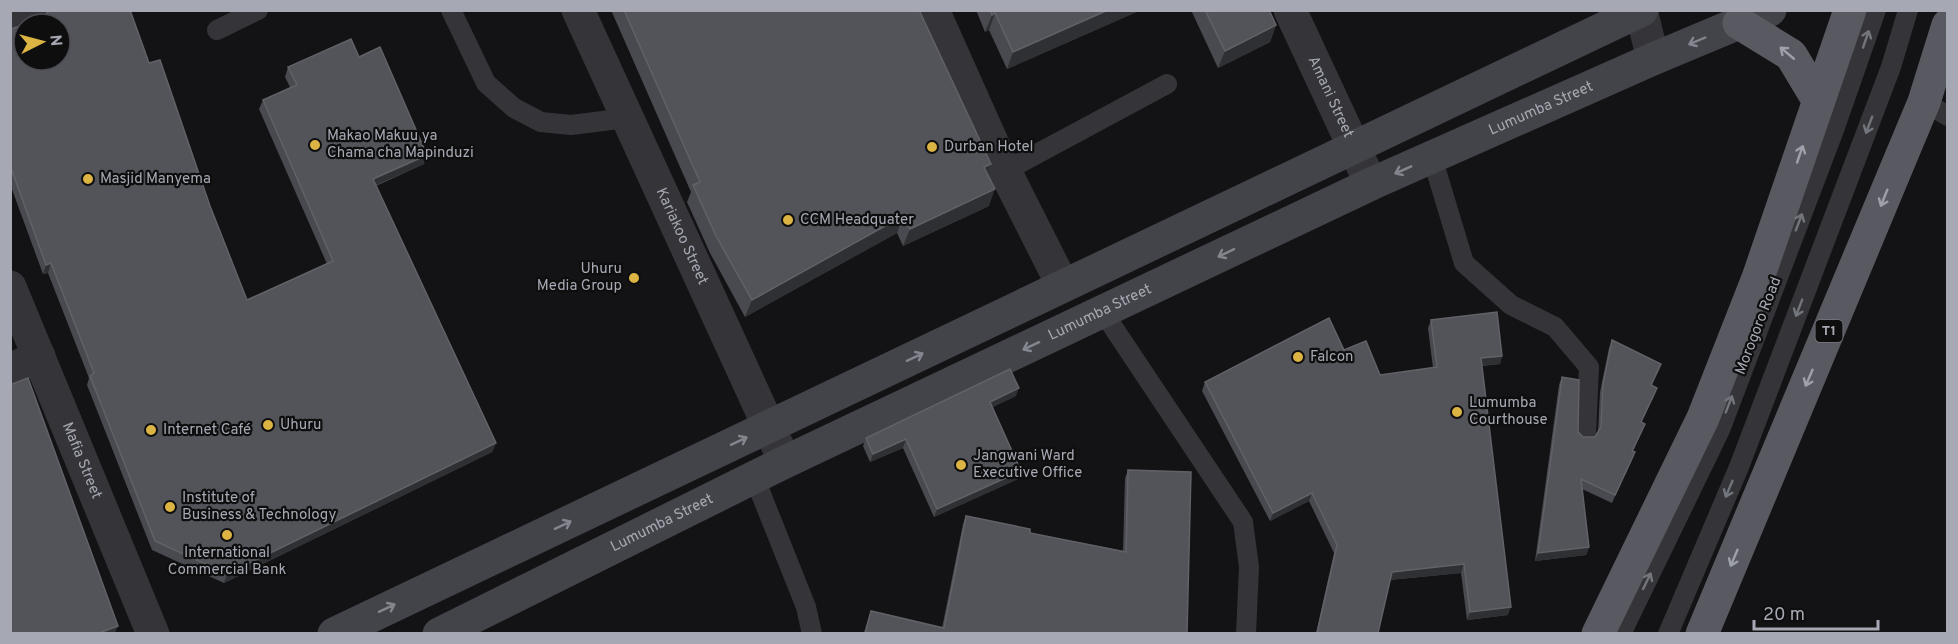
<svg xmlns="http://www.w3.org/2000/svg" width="1958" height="644" font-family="Overpass,sans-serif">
	<rect width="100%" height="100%" fill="#131315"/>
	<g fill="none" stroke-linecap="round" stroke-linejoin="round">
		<path stroke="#353539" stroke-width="20" d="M451,10l35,73 28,25 27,14 30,3 56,-7
			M217,30l41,-20
			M1924,102l24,14
			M1432,157l32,106 47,42 44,22 34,40 -3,68
			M1005,171l162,-87
			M1103,312l140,210 6,45 -3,67
			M755,479l51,128 6,27
			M1621,634l99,-204 114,-300 42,-120
			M1668,634l71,-167 152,-400 17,-57"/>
		<g stroke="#353539" stroke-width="33">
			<path id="s1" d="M578,10l207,452"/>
			<path d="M933,10l72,161 58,115"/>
			<path id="s2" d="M1290,10l81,174"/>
			<path d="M1641,10l12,49"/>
			<path d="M10,20l21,-10"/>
			<path id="s3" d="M10,287l143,347"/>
			<path d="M10,370l29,-14"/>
		</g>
		<g stroke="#434449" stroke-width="33">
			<path d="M334,634l1308,-624"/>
			<path id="s4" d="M439,634l346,-172 586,-278 282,-125 117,-49"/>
		</g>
		<path stroke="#595a61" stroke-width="33" d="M1739,23l52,32 27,45
			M1598,634l105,-216 55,-140 92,-268
			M1702,634l222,-532 24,-77"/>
	</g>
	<path fill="#494a4f" d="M49,10h81l19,53 61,143 37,94 80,-36 -68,-155 4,-9 27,-13 -5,-10 3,-10 71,-10 65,107 -48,22 120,257 -4,9 -268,131 -72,-33 -65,-165 2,-7 -41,-105 -5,1 -33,-90v-155l33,-12 6,-5z
		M611,10h308l72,154 -4,9 2,33 -86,40 -6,-13 -152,84 -35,-64 -23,-51 4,-10z
		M976,10h165l-134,59 -18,-39 -4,2z
		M1191,10h78l7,15 -6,17 -52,26z
		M1431,320l71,36 -2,8 -18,2 26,249 -41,5 -6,-47 -71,7 -12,53h-62l18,-80 -25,-52 -39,20 -68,-130 3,-9 139,-32 36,25 53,-7 -5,-40z
		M1612,340l49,24 -9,21 2,11 -13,26 4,2 -12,28 -1,8 -20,43 -30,-14 7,58 -3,8 -51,6 24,-176 3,-8 16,55 5,5h12l3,-5 2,-40 9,-44z
		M1016,396l-24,11 29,64 -3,8 -84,38 -31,-69 -33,14 -7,-16 3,-8z
		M1128,470l59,163h-323l7,-22 71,17 21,-104 3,-8 64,17 93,18 2,-73z"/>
	<path fill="#2f3033" d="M1108,10h33l-134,59 6,-17z
		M995,13l-6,17 -4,2 7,-17z
		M1276,25l-6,17 -52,26 7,-17z
		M427,155l-3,9 -55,24 4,-9z
		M991,164l-7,17v-14z
		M995,189l-6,17 -86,40 7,-17z
		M903,216l-6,17 -152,84 7,-17z
		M51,263l-3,10 -5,1 3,-9z
		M1502,356l-2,8 -22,2 3,-8z
		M1019,388l-3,8 -29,14 3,-8z
		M1645,424l-3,8 -13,27 3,-8z
		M906,439l-3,9 -33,14 3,-8z
		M496,443l-4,9 -268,131 3,-9z
		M1635,452l-3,8 -20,43 3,-8z
		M1021,471l-3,8 -84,38 3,-8z
		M1312,493l-3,8 -39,20 3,-8z
		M1589,547l-3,8 -51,6 3,-8z
		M1464,564l-3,9 -72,7 3,-8z
		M1511,607l-3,8 -41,5 3,-8z
		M118,626l-3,7h-16z"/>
	<path fill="#535459" stroke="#606267" stroke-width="1.5" d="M50,10h80l19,53 11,-3 50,146 37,94 86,-39 -70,-161 34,-15 -9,-18 63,-28 8,18 21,-10 47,108 -54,24 123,264 -269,131 -72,-33 -65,-165 4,-3 -43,-110 -5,2 -36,-100v-136l14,-4v35h36v-36h-35l18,-7z
		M624,10h295l72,154 -7,3 11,22 -85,40 -7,-13 -151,84 -36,-64 -23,-51 7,-3z
		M990,10h118l-95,42 -18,-39 -3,2z
		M1205,10h64l7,15 -51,26z
		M1497,312l5,44 -21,2 30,249 -41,5 -6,-48 -72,8 -14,61h-61l20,-88 -25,-52 -39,20 -68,-131 124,-64 15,32 22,-9 14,34 57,-8 -6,-47z
		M1612,340l49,24 -10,21 6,3 -16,34 4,2 -13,27 3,1 -20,43 -34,-16 8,68 -51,6 24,-176 17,3 -1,52 5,5h12l6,-10 2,-43z
		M1010,369l9,19 -29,14 31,69 -84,38 -31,-70 -33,15 -7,-16z
		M28,378l90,248 -19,7h-89v-248z
		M1128,470l63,2 -4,161h-322l6,-22 73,17 22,-112 64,13v4l96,19z"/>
	<defs><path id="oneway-shaft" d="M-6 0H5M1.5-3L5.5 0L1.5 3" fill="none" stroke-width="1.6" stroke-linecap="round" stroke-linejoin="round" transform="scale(1.5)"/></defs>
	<g stroke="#73757c">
		<use href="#oneway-shaft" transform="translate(1866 39) rotate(-71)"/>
		<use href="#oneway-shaft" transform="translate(1869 125) rotate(111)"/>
		<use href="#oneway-shaft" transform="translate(1799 222) rotate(-69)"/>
		<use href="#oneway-shaft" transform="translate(1799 308) rotate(111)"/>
		<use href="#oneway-shaft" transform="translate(1729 404) rotate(-69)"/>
		<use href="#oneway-shaft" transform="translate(1729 489) rotate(113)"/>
		<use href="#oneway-shaft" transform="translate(1647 581) rotate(-64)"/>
	</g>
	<g stroke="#83868e">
		<use href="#oneway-shaft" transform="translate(1697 41) rotate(157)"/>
		<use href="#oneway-shaft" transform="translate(1403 170) rotate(156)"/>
		<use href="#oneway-shaft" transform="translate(1226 253) rotate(154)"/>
		<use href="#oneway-shaft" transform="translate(1031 346) rotate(155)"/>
		<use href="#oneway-shaft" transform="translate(915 357) rotate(-25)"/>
		<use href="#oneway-shaft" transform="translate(739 441) rotate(-25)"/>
		<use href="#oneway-shaft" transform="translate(563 525) rotate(-25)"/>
		<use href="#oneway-shaft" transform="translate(387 608) rotate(-25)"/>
	</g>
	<g stroke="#9ea1ab">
		<use href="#oneway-shaft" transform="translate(1787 53) rotate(-140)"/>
		<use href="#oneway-shaft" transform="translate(1800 154) rotate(-71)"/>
		<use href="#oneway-shaft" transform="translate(1884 198) rotate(112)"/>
		<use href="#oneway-shaft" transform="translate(1809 378) rotate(113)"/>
		<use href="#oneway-shaft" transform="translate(1734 558) rotate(113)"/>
	</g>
	<g fill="#dcb443" stroke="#0e0e0f" stroke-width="2">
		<circle cx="315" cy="145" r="6"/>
		<circle cx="932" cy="147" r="6"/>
		<circle cx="88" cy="179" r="6"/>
		<circle cx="788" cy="220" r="6"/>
		<circle cx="634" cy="278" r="6"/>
		<circle cx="1298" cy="357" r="6"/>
		<circle cx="1457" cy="412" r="6"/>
		<circle cx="268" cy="425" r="6"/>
		<circle cx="151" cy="430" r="6"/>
		<circle cx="961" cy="465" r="6"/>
		<circle cx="170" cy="507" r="6"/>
		<circle cx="227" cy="535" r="6"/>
	</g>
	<g text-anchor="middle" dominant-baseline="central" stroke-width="4.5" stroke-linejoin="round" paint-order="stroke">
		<rect fill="#0e0e0f" stroke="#787a82" stroke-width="1.5" x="1815.5" y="320" width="27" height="22" rx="4.5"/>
		<g font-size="14" font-weight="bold" fill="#a6a9b3">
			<text x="1829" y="331">T1</text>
		</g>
		<g font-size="15" fill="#a6a9b3" stroke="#0e0e0f">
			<text stroke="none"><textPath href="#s2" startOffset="96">Amani Street</textPath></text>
			<text stroke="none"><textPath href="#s4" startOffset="1221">Lumumba Street</textPath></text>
			<text stroke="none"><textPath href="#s1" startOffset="249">Kariakoo Street</textPath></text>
			<text stroke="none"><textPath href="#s4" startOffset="735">Lumumba Street</textPath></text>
			<text transform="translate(1759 326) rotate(-69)">Morogoro Road</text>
			<text stroke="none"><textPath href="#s3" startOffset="188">Mafia Street</textPath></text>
			<text stroke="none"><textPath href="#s4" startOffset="249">Lumumba Street</textPath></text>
		</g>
		<g font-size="15" fill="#a6a9b3" stroke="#0e0e0f" text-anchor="start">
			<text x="327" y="136">Makao Makuu ya<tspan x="327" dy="17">Chama cha Mapinduzi</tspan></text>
			<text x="944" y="147">Durban Hotel</text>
			<text x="100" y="179">Masjid Manyema</text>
			<text x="800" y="220">CCM Headquater</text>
			<text x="622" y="269" text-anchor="end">Uhuru<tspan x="622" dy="17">Media Group</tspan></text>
			<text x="1310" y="357">Falcon</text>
			<text x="1469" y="403">Lumumba<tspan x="1469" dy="17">Courthouse</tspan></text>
			<text x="280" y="425">Uhuru</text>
			<text x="163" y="430">Internet Café</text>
			<text x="973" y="456">Jangwani Ward<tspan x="973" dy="17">Executive Office</tspan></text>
			<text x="182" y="498">Institute of<tspan x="182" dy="17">Business &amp; Technology</tspan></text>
			<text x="227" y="553" text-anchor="middle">International<tspan x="227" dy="17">Commercial Bank</tspan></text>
		</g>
	</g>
	<rect width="1958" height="644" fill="none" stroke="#a6a9b3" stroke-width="24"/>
	<g transform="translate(42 42) rotate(84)"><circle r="28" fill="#0e0e0f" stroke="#4b4c51" stroke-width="1.5"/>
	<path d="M0-4.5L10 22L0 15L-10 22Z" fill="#dcb443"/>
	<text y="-9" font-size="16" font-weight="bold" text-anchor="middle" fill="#a6a9b3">N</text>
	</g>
	<path d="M1754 620v9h124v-9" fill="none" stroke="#a6a9b3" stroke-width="3"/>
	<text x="1763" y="620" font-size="18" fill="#a6a9b3" stroke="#0e0e0f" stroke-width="4.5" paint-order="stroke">20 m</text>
</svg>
